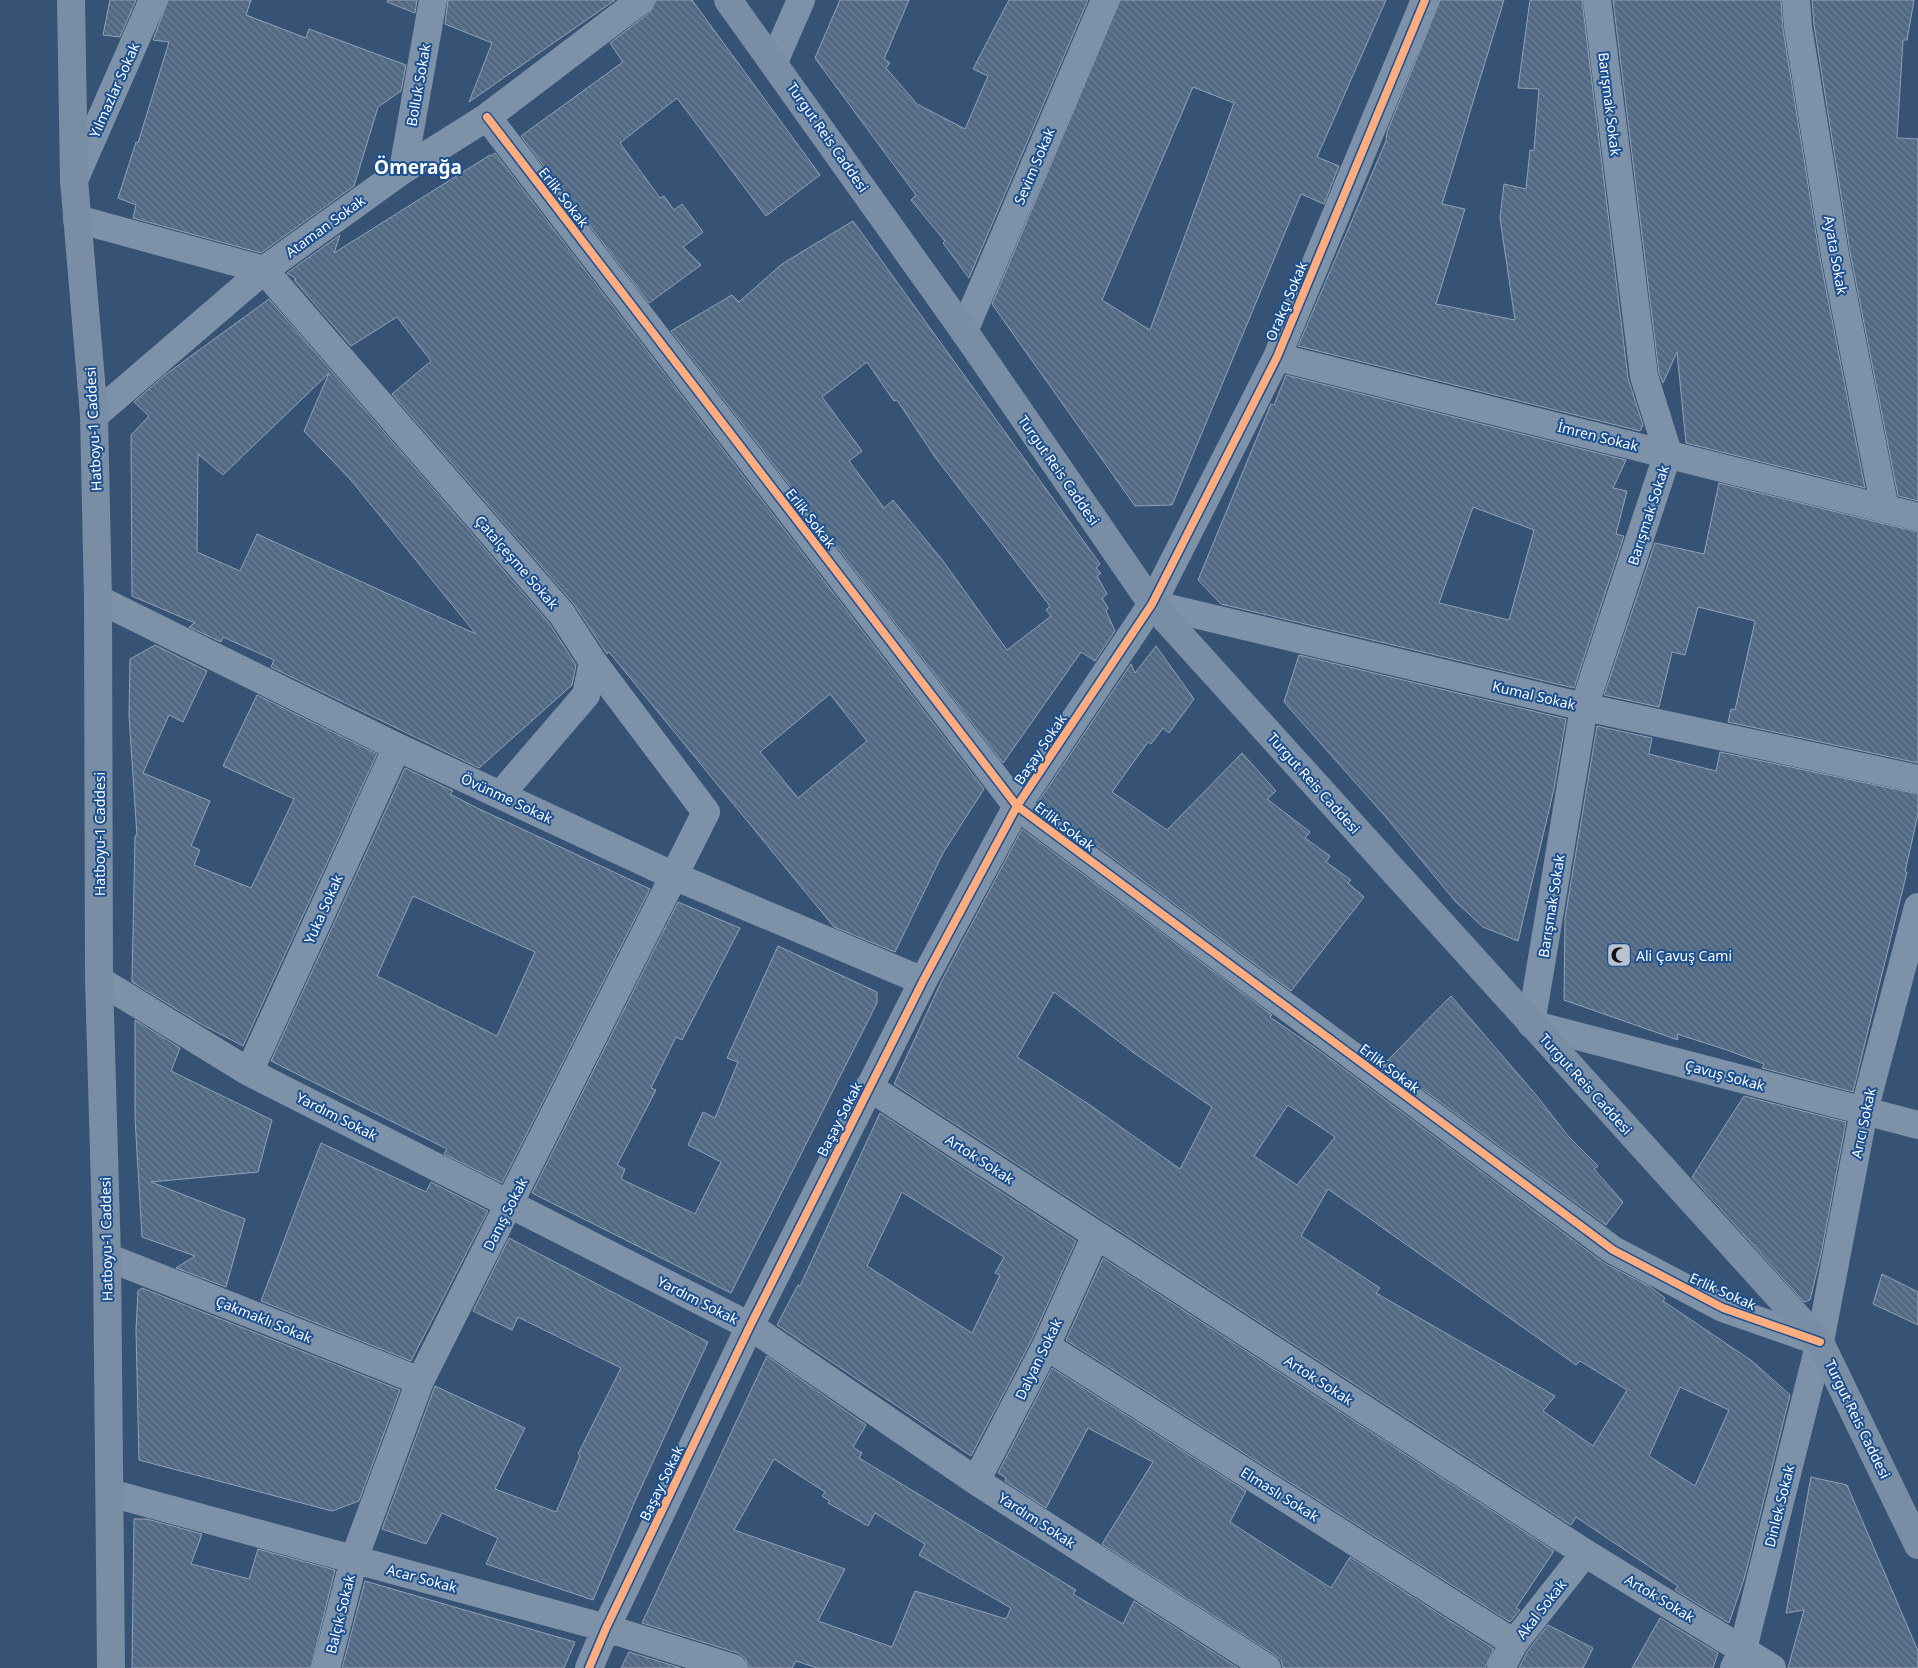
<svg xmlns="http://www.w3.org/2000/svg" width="1918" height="1668" font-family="'Noto Sans',sans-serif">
	<defs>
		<pattern id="building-back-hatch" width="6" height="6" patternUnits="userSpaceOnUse" patternTransform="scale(1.25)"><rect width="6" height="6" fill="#526984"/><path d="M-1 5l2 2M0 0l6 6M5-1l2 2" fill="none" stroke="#6c8096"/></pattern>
	</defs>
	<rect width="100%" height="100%" fill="#365274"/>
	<path fill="url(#building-back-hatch)" stroke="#92a2b6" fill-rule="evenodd" d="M110,0h26l-16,37 -17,-2z
		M168,0h83l-5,15 60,23 3,-9 97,36 -5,26 -23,16 -24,79 -93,67 -128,-35 3,-13 -18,-7 18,-56 2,1 31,-101 -16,-2z
		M388,0h29l-2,13 -28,-11z
		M448,0h167l-146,102 23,-59 -47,-19z
		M656,0h36l128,175 -54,41 -89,-118 -57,45 40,55 4,-2 10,14 8,-6 21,28 -20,15 18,18 -52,38 -128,-167 102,-74 -13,-19 40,-31z
		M840,0h69l-25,59 6,4 -4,5 31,36 48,25 23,-53 -15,-7 36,-69h79l-119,278 -26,-35 2,-2 -34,-41 5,-5 -101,-137z
		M1120,0h266l-69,157 22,9 -15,38 -23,-10 -129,311 -37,1 -143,-202zM1193,87l41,16 -84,227 -48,-30z
		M1440,0h64l-62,204 23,5 -29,95 79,16 -15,-102 4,-34 22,5 4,-39 4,1 5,-62 -21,-1 12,-88h52l46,378 15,47 -3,6 -342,-85 88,-205 1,-9z
		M1613,0h168l2,29 37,229 45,230 -179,-45 -9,-91 -14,31 -4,-10z
		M1812,0h102l-7,40h-4l-6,98 21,1v362l-20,-5 -48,-244 -36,-227z
		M495,153l489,636 -41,64 -48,99 -61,-25 -225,-275 -2,2 -33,-50 -182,-210 39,-33 -34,-44 -46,29 -57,-66 2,-1 -9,-6 53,-38 -6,18 156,-98 1,1zM830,694l37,47 -69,57 -38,-46z
		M853,221l247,343 -4,4 5,5 -4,3 10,18 -5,4 6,10 -2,3 9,20 -20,30 -14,-9 -78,111 -332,-432 61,-36 7,7 43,-38zM867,362l27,39 3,-1 38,57 115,149 -4,4 5,6 -44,34 -64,-89 -50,-61 -9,8 -35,-47 13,-10 -40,-54z
		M269,299l280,324 27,42 -4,20 -93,83 -208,-101 3,-7 -51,-23 -2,5 -32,-15 6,-4 -63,-27 -1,-161 18,-19 -15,-14 31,-27zM329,373l-25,58 46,48 126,155 -219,-100 -17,37 -43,-19 1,-98 25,21z
		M1286,375l340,85 -13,28 14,3 -11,43 8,2 -50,152 -353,-84 -23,-24 73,-176 3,1zM1473,507l61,23 -25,90 -70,-17z
		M1719,483l199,49v231l-190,-41 3,-13 4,1 20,-89 -57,-14 -13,48 -13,-3 -13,55 -55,-12 51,-152 49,11z
		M155,645l52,26 -24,51 -14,-7 -26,58 67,28 -19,45 9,4 -6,15 57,23 43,-89 -71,-33 34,-71 120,59 -134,292 -42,-22 -69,-42 3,-146h2l-8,-121 1,-56z
		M1156,646l38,53 -25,34 -6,-5 -12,16 -3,-2 -36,50 55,38 75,-77 34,38 -9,8 43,33 -5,6 25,18 -4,6 25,18 -3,3 16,14 -73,94 -253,-189 93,-138 4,9z
		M1299,655l267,64 -12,70 -36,152 -35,-14 -28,-26 -70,-85 -101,-114z
		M1597,726l55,12 -3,16 67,17 4,-19 198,42v20l-13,58h2l-54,220 -91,-24 2,-4 -37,-14 -50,-16 1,6 -114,-40 1,-82z
		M405,768l48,23 -3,3 25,13 175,82 -148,294 -58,-29 3,-5 -176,-88zM413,896l122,56 -38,84 -120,-60z
		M1022,829l250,186 -2,2 51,35 283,211 45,23 16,12 -2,3 89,60 38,34 -45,181 -16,47 -54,-33 3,-4 -102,-69 -5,8 -677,-441 48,-104zM1054,992l80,61 78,54 -32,62 -93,-66 -70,-46zM1288,1105l47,32 -38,48 -43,-29zM1328,1189l248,176 4,-4 47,29 -34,56 -50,-35 12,-15 -179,-103 4,-5 -79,-52zM1680,1387l49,23 -34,76 -46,-30z
		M678,902l62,26 -58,112 -6,-3 -25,51 5,2 -39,75 8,4 -4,10 74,35 26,-52 -33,-17 15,-33 12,6 23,-56 -11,-4 51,-112 99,46v11l-146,290 -199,-100z
		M1451,996l85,99 33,42 29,29 -4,3 29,33 -17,23 -220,-163z
		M135,1020l45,28 -9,23 101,49 -14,52 -107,10 94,37 -19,68 -50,-19 19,-12 -53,-19 -7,-119z
		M1744,1096l102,26 -25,133 -11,45 -6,2 -112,-125z
		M880,1113l196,128 -44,98 -61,117 -194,-131 21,-40 2,1zM902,1192l102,65 -9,16 5,2 -28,58 -105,-67z
		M321,1143l105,49 5,-10 57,29 -77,150 -150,-60z
		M509,1238l199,104 -74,161 -41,97 -107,-36 12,-26 -56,-25 -16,31 -44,-15 53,-143 90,42 -30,61 61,23 24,-56 -2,-2 43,-86 -103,-51 -6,13 -39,-19z
		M1103,1258l451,293 -38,57 4,2 -10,12 -444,-282z
		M1882,1274l36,18v33l-45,-21z
		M142,1288l258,102 -41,111 -27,10 -193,-51 -3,-130 2,-39z
		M767,1356l99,69 -13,22 9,6 -3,5 217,132 -3,4 50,30 11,-23 104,67h-421l-21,-7 -4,7h-44l-3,-10 -7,-5 -96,-30zM774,1459l51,33 -3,4 8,5 -2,2 40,23 7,-13 50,31 -6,11 92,53 -5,11 -91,-28 -23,56 -74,-26 27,-52 -111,-39z
		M1052,1368l194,123 -16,31 101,66 19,-31 144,92 -9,19h-202l-2,-8 -6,-5 -173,-111 51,-82 -65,-34 -42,80 -41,-27 1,-3 -8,-5z
		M1811,1477l36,8 71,166v17h-130l16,-58 -18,3z
		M134,1519h13l55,15 -11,30 58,15 9,-30 77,21 -24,98h-179z
		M365,1581l110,32 100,29 -11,26h-222z
		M1660,1618l58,35 -5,15h-81z
		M1548,1625l45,23 -10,20h-64l8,-16z
		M629,1652l52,16h-60z"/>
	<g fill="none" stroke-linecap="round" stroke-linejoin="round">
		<path stroke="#7d92a8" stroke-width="28" d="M1597,0l47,376 24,77 -84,254 -53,317 387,101
			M1796,0l2,27 37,228 50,254
			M774,62l27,-62
			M487,117l530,689 596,444 110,58 97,34
			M403,170l30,-170
			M74,180l79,-180
			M77,219l187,51 298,344 31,48 113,150 -286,569 -66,178 -28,109
			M964,331l141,-331
			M1277,357l641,160
			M94,416l170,-146 139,-100 84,-53 154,-117
			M98,599l299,148 277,129 249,105
			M1152,604l432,103 334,72
			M501,794l85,-99 7,-33
			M99,980l150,92 501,254 226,155 291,187
			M249,1072l148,-325
			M869,1087l716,466 187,115
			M107,1257l313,124
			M1046,1346l468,297
			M976,1481l70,-135 50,-111
			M110,1493l496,135 127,40
			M589,1668l17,-40 144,-302 173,-345 94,-175 135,-202 125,-247 148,-357
			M1501,1668l13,-25 71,-90
			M1734,1668l9,-19 77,-307 44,-231 54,-204"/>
		<path stroke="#798da4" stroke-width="28" d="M71,0l3,180 20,236 4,183 1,381 8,277 4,411
			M728,0l236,331 188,273 668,738 98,203"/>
		<defs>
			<path id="cycleway" d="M487,117l530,689 596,444 110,58 97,34
				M589,1668l17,-40 144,-302 173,-345 94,-175 135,-202 125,-247 148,-357"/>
		</defs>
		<use href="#cycleway" stroke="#1b4f8f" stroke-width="11"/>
		<use href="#cycleway" stroke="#ffac80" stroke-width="8"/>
	</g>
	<defs>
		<symbol id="mosque-square" viewBox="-11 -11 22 22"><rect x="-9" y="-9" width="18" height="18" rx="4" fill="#b9c2ce" stroke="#1b4f8f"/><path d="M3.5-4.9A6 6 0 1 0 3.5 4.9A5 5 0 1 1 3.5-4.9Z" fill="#111"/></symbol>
	</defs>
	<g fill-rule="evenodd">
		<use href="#mosque-square" x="1605" y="941" width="28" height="28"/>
	</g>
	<g text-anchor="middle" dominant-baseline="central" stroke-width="4" stroke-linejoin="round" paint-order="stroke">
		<g font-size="14" fill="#fff" stroke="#1b4f8f">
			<text transform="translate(418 85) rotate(-80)">Bolluk Sokak</text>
			<text transform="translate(114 90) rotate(-66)">Yılmazlar Sokak</text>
			<text transform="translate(1610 104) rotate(83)">Barışmak Sokak</text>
			<text transform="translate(828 137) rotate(55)">Turgut Reis Caddesi</text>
			<text transform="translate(1034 166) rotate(-67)">Sevim Sokak</text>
			<text transform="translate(564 197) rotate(52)">Erlik Sokak</text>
			<text transform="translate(325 226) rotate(-36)">Ataman Sokak</text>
			<text transform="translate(1836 255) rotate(80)">Ayata Sokak</text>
			<text transform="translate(1286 301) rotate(-67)">Orakçı Sokak</text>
			<text transform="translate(93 429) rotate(-93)">Hatboyu-1 Caddesi</text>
			<text transform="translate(1598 436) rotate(14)">İmren Sokak</text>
			<text transform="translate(1059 470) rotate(55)">Turgut Reis Caddesi</text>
			<text transform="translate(1648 515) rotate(-72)">Barışmak Sokak</text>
			<text transform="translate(811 518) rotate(52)">Erlik Sokak</text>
			<text transform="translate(517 562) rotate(49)">Çatalçeşme Sokak</text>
			<text transform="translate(1534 695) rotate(13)">Kumal Sokak</text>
			<text transform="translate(1040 749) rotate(-56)">Başay Sokak</text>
			<text transform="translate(1314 783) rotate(48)">Turgut Reis Caddesi</text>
			<text transform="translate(507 798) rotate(25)">Övünme Sokak</text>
			<text transform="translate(1065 826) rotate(37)">Erlik Sokak</text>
			<text transform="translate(99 834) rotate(-90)">Hatboyu-1 Caddesi</text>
			<text transform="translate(1551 906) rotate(-81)">Barışmak Sokak</text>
			<text transform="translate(323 909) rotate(-66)">Yuka Sokak</text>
			<text transform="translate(1390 1068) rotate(37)">Erlik Sokak</text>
			<text transform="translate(1725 1075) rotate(15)">Çavuş Sokak</text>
			<text transform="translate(1586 1084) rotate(48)">Turgut Reis Caddesi</text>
			<text transform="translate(337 1116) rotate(27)">Yardım Sokak</text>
			<text transform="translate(839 1119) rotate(-63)">Başay Sokak</text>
			<text transform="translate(1863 1123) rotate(-78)">Arıcı Sokak</text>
			<text transform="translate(980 1159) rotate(33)">Artok Sokak</text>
			<text transform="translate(505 1214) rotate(-63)">Danış Sokak</text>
			<text transform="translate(106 1239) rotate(-91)">Hatboyu-1 Caddesi</text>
			<text transform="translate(1723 1291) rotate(24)">Erlik Sokak</text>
			<text transform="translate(698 1300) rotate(27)">Yardım Sokak</text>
			<text transform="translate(264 1319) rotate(22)">Çakmaklı Sokak</text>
			<text transform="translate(1038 1359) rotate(-64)">Dalyan Sokak</text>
			<text transform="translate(1319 1380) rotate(33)">Artok Sokak</text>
			<text transform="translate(1858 1419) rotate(64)">Turgut Reis Caddesi</text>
			<text transform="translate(661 1483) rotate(-64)">Başay Sokak</text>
			<text transform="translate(1280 1494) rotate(32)">Elmaslı Sokak</text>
			<text transform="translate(1779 1506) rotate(-76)">Dinlek Sokak</text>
			<text transform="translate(1037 1520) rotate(33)">Yardım Sokak</text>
			<text transform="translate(422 1578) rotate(15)">Acar Sokak</text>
			<text transform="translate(1660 1598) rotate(31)">Artok Sokak</text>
			<text transform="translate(1541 1609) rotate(-52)">Akal Sokak</text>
			<text transform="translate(340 1614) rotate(-76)">Balçık Sokak</text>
		</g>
		<g font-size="14" fill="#fff" stroke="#1b4f8f" text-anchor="start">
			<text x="1636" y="955">Ali Çavuş Cami</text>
		</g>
		<g font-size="19" font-weight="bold" fill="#fff" stroke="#1b4f8f">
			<text x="418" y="167">Ömerağa</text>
		</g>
	</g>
</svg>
